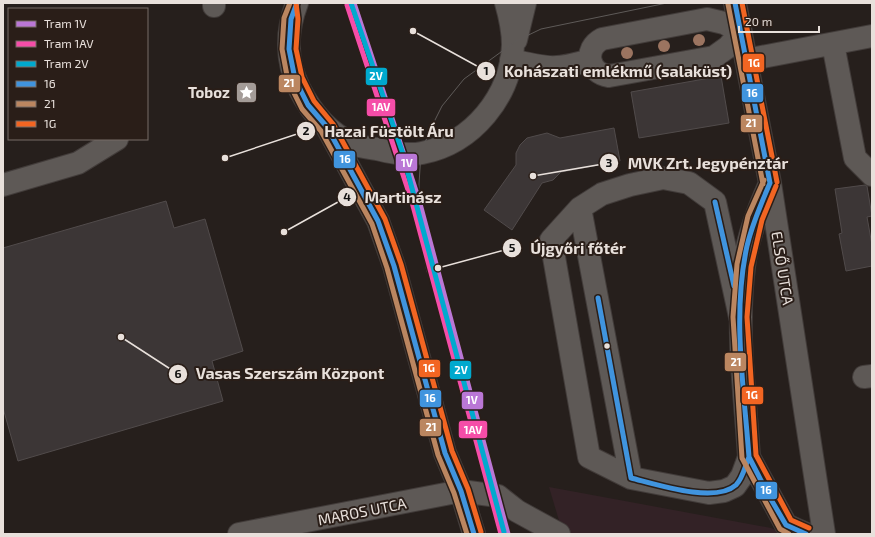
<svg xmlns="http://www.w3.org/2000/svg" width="875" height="537" font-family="'Exo 2',sans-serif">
	<rect width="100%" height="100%" fill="#261f1c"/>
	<path fill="#332226" d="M549,487l222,41 15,6h-223z"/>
	<path fill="#3c3636" stroke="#514b4b" d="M721,76l8,47 -90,15 -8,-46z
		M614,128l6,33 -59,11 -8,8 -11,3 -30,47 -28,-20 32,-45v-12l4,-8 7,-7 20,-5 13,5z
		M865,185l2,1 5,30 -5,1 5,28v21l-26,5 -7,-37 3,-1 -7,-44z
		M166,201l8,27 31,-9 30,104 8,28 -31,10 11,40 -205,60 -15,-53v-160z"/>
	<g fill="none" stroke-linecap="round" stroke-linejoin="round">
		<defs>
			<path id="minor" d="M297,3c-11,28 -11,58 2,85 12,24 30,45 54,56 7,3 17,4 24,5 15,4 30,7 45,4 51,-10 89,-57 91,-108 0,-15 -3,-28 -7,-42
				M735,3l35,180 54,351
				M214,6v-3
				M707,19l17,4 17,9 -13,15 -14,10 -105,19c-21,-3 -26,-27 -7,-37z
				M516,40l9,-37
				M833,44l22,114 17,17
				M511,60c36,8 43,11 79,0
				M746,60l126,-24
				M327,127l51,94 16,45 51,187 16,38 13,43
				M3,185l75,-22 39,-24
				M580,208l51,270
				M740,317l-25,-115 -26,-19 -26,-5 -33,7 -28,9 -22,14 -29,32 38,217 42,21 78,15 15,-2 11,-5 7,-10 7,-19c-4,-63 -13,-127 -5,-190 3,-29 14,-57 26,-84
				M864,377l8,-1
				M749,457l37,68 20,9
				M239,534l222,-43 37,5 19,15 42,23"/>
		</defs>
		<use href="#minor" stroke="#423c3a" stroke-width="24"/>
		<use href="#minor" stroke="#5e5956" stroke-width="22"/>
		<path stroke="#5e5a58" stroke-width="1" d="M427,272l-8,-38v-50l2,-31 9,-23 12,-24 22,-27 52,-38 25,-12 126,-26"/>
		<defs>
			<path id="bus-1" d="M297,3l-6,16 -2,30 6,30 13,26 19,22 51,94 16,45 51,187 16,38 13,43
				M735,3l35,180
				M715,202l19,84
				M598,298l33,180
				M747,433l2,24 20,39 17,29 20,9
				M631,478c24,6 84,26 105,7 7,-7 9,-19 13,-28 -5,-69 -17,-142 -2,-211 5,-22 14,-42 23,-63"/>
			<path id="bus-2" d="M290,3l-6,15 -2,31 6,32 14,28 19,22 51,93 15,44 51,187 16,38 13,41
				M728,4l35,180
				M764,180l-16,36 -11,48 -4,53 9,141 38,71 9,5"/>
			<path id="bus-3" d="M296,3l2,16 -2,30 6,28 12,24 19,23 52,95 16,45 51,187 16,38 13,43
				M742,3l35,179
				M776,186l-14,34 -11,47 -4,50 9,138 35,65 18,8"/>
		</defs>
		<use href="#bus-1" stroke="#2a1e18" stroke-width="8"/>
		<use href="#bus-2" stroke="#2a1e18" stroke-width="8"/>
		<use href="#bus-3" stroke="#2a1e18" stroke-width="8"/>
		<use href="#bus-1" stroke="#4094de" stroke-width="5"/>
		<use href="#bus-2" stroke="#bb8660" stroke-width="5"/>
		<use href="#bus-3" stroke="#f26522" stroke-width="5"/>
		<defs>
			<path id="tram-1" d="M354,3l65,197 89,334"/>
			<path id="tram-2" d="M347,5l65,197 89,332"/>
			<path id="tram-3" d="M351,3l51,148 102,381"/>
		</defs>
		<use href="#tram-1" stroke="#2a1e18" stroke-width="8"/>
		<use href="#tram-2" stroke="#2a1e18" stroke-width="8"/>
		<use href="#tram-3" stroke="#2a1e18" stroke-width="8"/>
		<use href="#tram-1" stroke="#ba77d6" stroke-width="5"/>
		<use href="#tram-2" stroke="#f54da8" stroke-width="5"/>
		<use href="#tram-3" stroke="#00a9ce" stroke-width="5"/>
	</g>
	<g fill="#9b7460">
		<circle cx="699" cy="40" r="6"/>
		<circle cx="664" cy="46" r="6"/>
		<circle cx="627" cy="53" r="6"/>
	</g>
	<defs>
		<symbol id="sight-square" viewBox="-11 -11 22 22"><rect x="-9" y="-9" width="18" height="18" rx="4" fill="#a49c98" stroke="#2a1e18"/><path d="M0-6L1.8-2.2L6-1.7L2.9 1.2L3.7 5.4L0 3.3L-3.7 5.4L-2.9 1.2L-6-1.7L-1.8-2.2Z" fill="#fff"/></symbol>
	</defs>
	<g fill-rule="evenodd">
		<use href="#sight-square" x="234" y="80" width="25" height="25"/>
	</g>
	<circle fill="#e8e0db" stroke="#2a1e18" stroke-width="1.5" cx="607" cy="346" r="3.5"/>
	<g text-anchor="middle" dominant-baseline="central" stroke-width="4" stroke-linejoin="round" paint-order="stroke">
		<g font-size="15" font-weight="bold" fill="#e8e0db" stroke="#2a1e18" text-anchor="end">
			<text x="230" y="92">Toboz</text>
		</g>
		<g font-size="15" fill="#e8e0db" stroke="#2a1e18">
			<text transform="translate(783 268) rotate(81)">ELSŐ UTCA</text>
			<text transform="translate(362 511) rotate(-11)">MAROS UTCA</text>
		</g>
	</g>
	<path fill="none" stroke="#e8e0db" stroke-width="1.5" d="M413 31L486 71M225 158L306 131M533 176L609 163M284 232L347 197M438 268L512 248M121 337L178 374"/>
	<g fill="#e8e0db" stroke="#2a1e18" stroke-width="1.5">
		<circle cx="413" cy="31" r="4"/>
		<circle cx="225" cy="158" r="4"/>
		<circle cx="533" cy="176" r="4"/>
		<circle cx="284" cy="232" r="4"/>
		<circle cx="438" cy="268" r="4"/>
		<circle cx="121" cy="337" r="4"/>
		<circle cx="486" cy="71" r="10"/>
		<circle cx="306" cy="131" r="10"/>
		<circle cx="609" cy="163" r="10"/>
		<circle cx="347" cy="197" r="10"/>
		<circle cx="512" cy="248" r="10"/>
		<circle cx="178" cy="374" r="10"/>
	</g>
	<g font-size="12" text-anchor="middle" font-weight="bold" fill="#111">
		<text x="486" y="75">1</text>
		<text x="306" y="135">2</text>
		<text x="609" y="167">3</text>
		<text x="347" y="201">4</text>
		<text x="512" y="252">5</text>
		<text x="178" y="378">6</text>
	</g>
	<g font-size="16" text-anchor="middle" font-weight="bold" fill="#e8e0db" stroke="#2a1e18" stroke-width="4" stroke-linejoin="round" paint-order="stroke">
		<text x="618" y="77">Kohászati emlékmű (salaküst)</text>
		<text x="389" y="137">Hazai Füstölt Áru</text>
		<text x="708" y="169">MVK Zrt. Jegypénztár</text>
		<text x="403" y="203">Martinász</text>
		<text x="578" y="254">Újgyőri főtér</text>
		<text x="290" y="379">Vasas Szerszám Központ</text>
	</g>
	<g stroke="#2a1e18" stroke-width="1.5">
		<rect x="742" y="53" width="23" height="20" rx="4" fill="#f26522"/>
		<rect x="365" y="67" width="23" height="19" rx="4" fill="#00a9ce"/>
		<rect x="278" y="74" width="23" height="19" rx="4" fill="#bb8660"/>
		<rect x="741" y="83" width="23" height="20" rx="4" fill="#4094de"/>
		<rect x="366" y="98" width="30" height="19" rx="4" fill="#f54da8"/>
		<rect x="740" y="114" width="23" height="19" rx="4" fill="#bb8660"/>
		<rect x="333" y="150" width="23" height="19" rx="4" fill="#4094de"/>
		<rect x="395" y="153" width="23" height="19" rx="4" fill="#ba77d6"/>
		<rect x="724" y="352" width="23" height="20" rx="4" fill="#bb8660"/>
		<rect x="418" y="359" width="23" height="19" rx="4" fill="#f26522"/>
		<rect x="449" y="360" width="23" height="20" rx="4" fill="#00a9ce"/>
		<rect x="741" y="386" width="23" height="19" rx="4" fill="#f26522"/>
		<rect x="419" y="389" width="23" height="19" rx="4" fill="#4094de"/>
		<rect x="461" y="391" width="23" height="19" rx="4" fill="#ba77d6"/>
		<rect x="419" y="418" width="23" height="19" rx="4" fill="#bb8660"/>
		<rect x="458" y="420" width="30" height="19" rx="4" fill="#f54da8"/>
		<rect x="755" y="481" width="23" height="19" rx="4" fill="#4094de"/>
	</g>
	<g font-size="11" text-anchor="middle" font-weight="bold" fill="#fff">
		<text x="754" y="67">1G</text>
		<text x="376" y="80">2V</text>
		<text x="289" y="87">21</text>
		<text x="752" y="97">16</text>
		<text x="381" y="111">1AV</text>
		<text x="751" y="127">21</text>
		<text x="345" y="163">16</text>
		<text x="407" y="167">1V</text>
		<text x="736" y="366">21</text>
		<text x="429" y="372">1G</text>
		<text x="461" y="374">2V</text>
		<text x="752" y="399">1G</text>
		<text x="430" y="402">16</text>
		<text x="472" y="404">1V</text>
		<text x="431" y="431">21</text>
		<text x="473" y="434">1AV</text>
		<text x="766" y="494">16</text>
	</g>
	<rect width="875" height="537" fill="none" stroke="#e8e0db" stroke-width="8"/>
	<rect x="8" y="8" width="140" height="132" fill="#2a1e18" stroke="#766c66"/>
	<rect x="16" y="21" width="20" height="6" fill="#ba77d6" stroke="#766c66"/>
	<text x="44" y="28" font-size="12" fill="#e8e0db">Tram 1V</text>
	<rect x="16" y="41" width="20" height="6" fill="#f54da8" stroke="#766c66"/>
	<text x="44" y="48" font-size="12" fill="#e8e0db">Tram 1AV</text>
	<rect x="16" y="61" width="20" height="6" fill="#00a9ce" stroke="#766c66"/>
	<text x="44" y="68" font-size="12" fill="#e8e0db">Tram 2V</text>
	<rect x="16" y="81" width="20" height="6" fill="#4094de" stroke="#766c66"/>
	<text x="44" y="88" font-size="12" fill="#e8e0db">16</text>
	<rect x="16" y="101" width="20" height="6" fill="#bb8660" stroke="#766c66"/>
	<text x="44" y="108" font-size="12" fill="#e8e0db">21</text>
	<rect x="16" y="121" width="20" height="6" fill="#f26522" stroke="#766c66"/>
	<text x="44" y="128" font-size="12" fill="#e8e0db">1G</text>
	<path d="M739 26v6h80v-6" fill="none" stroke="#e8e0db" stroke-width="2"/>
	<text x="745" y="26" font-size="12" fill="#e8e0db" stroke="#2a1e18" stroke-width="3" paint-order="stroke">20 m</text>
</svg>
